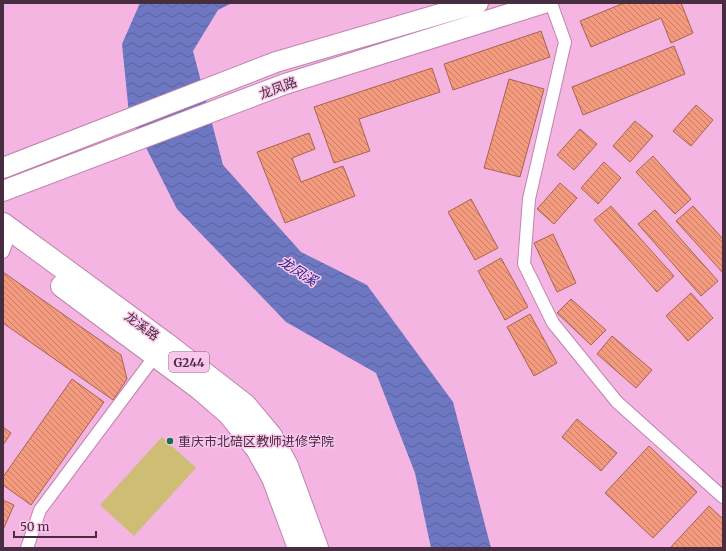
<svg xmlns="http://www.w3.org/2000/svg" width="726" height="551" font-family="Merriweather,'Noto Sans SC',serif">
	<defs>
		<pattern id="water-waves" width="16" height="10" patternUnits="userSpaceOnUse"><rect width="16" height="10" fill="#6e77c2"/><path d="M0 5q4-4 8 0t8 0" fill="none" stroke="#5c629f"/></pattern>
		<pattern id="building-back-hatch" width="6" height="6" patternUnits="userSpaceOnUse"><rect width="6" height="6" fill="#f39a7f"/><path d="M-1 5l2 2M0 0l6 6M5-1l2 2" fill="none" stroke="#c77e69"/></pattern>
	</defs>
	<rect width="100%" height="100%" fill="#f5b5e2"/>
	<path fill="#cebd74" d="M162,437l34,31 -62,68 -34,-31z"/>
	<path fill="url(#water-waves)" d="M140,3h92l-14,7 -25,41 30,114 78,87 66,33 86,117 38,146h-60l-16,-75 -39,-100 -90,-51 -109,-113 -48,-95 -7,-70z"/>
	<path fill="url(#building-back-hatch)" stroke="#a8634f" d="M624,3h57l12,30 -22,10 -10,-25 -70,29 -11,-26z
		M541,31l9,26 -97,33 -9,-26z
		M674,46l11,28 -102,41 -11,-28z
		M432,68l8,24 -81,27 11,32 -36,12 -20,-56z
		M509,79l35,10 -24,88 -36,-9z
		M696,105l17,15 -22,26 -18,-15z
		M635,121l18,15 -23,26 -17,-16z
		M580,129l17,15 -23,26 -17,-15z
		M309,133l6,16 -23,9 9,24 42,-16 12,30 -70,27 -28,-71z
		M653,156l38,43 -16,15 -39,-42z
		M604,162l17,16 -23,26 -17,-16z
		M560,183l17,15 -23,26 -17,-15z
		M471,199l27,49 -23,12 -27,-48z
		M611,206l63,70 -17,16 -63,-72z
		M693,206l30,33v34l-47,-52z
		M655,210l63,71 -17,15 -63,-72z
		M553,234l23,49 -19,9 -23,-49z
		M501,258l27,49 -23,13 -27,-49z
		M3,272l118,83 6,24 -14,21 -110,-77z
		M691,293l22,25 -25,23 -22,-25z
		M571,299l35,31 -15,15 -34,-32z
		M530,314l27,49 -23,13 -27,-49z
		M612,336l40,34 -16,18 -39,-34z
		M72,379l32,23 -73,103 -28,-20v-8z
		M577,419l40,34 -16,18 -39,-34z
		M3,427l8,6 -8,12z
		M649,446l48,46 -44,46 -48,-45z
		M3,500l11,5 -11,25z
		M709,506l14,13v29h-53z"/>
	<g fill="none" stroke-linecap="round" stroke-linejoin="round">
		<defs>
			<path id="street" d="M551,3l14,39 -36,157 -5,65 29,59 64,79 106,95
				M3,252l3,-8
				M27,548l13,-38 115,-154"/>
			<path id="primary" d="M3,168l273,-106 202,-59
				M3,191l282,-107 259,-81"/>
			<path id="highway" d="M3,224l162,119 80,62 26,31 16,30 30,82
				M62,286l137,102 30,26 28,35 16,29 26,70"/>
		</defs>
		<use href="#street" stroke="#c083af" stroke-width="14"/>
		<use href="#primary" stroke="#c083af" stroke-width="22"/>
		<use href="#highway" stroke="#c083af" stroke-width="24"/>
		<use href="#street" stroke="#fff" stroke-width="12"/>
		<use href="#primary" stroke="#fff" stroke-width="20"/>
		<use href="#highway" stroke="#fff" stroke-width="22"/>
	</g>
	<circle fill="#157247" stroke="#fbc6eb" stroke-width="1.5" cx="170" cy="441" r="4"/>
	<g text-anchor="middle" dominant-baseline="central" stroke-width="3" stroke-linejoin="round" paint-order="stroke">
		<rect fill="#fbc6eb" stroke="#7d5b73" stroke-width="1" x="169" y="352" width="40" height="20" rx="3"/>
		<g font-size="12" font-weight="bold" fill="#472d40">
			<text x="189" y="362">G244</text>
		</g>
		<g font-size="13" fill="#472d40" stroke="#fbc6eb">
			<text transform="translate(278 88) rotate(-20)">龙凤路</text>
			<text transform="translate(142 326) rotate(36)">龙溪路</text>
		</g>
		<g font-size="13" fill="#472d40" stroke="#fbc6eb" text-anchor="start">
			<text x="178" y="441">重庆市北碚区教师进修学院</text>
		</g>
		<g font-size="14" font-style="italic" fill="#2c2982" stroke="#fbc6eb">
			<text transform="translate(298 271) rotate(33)">龙凤溪</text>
		</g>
	</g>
	<rect width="726" height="551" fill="none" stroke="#472d40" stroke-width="8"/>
	<path d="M14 531v6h82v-6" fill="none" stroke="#472d40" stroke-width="2"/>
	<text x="20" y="531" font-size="12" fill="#472d40" stroke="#fbc6eb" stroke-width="3" paint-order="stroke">50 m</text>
</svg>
